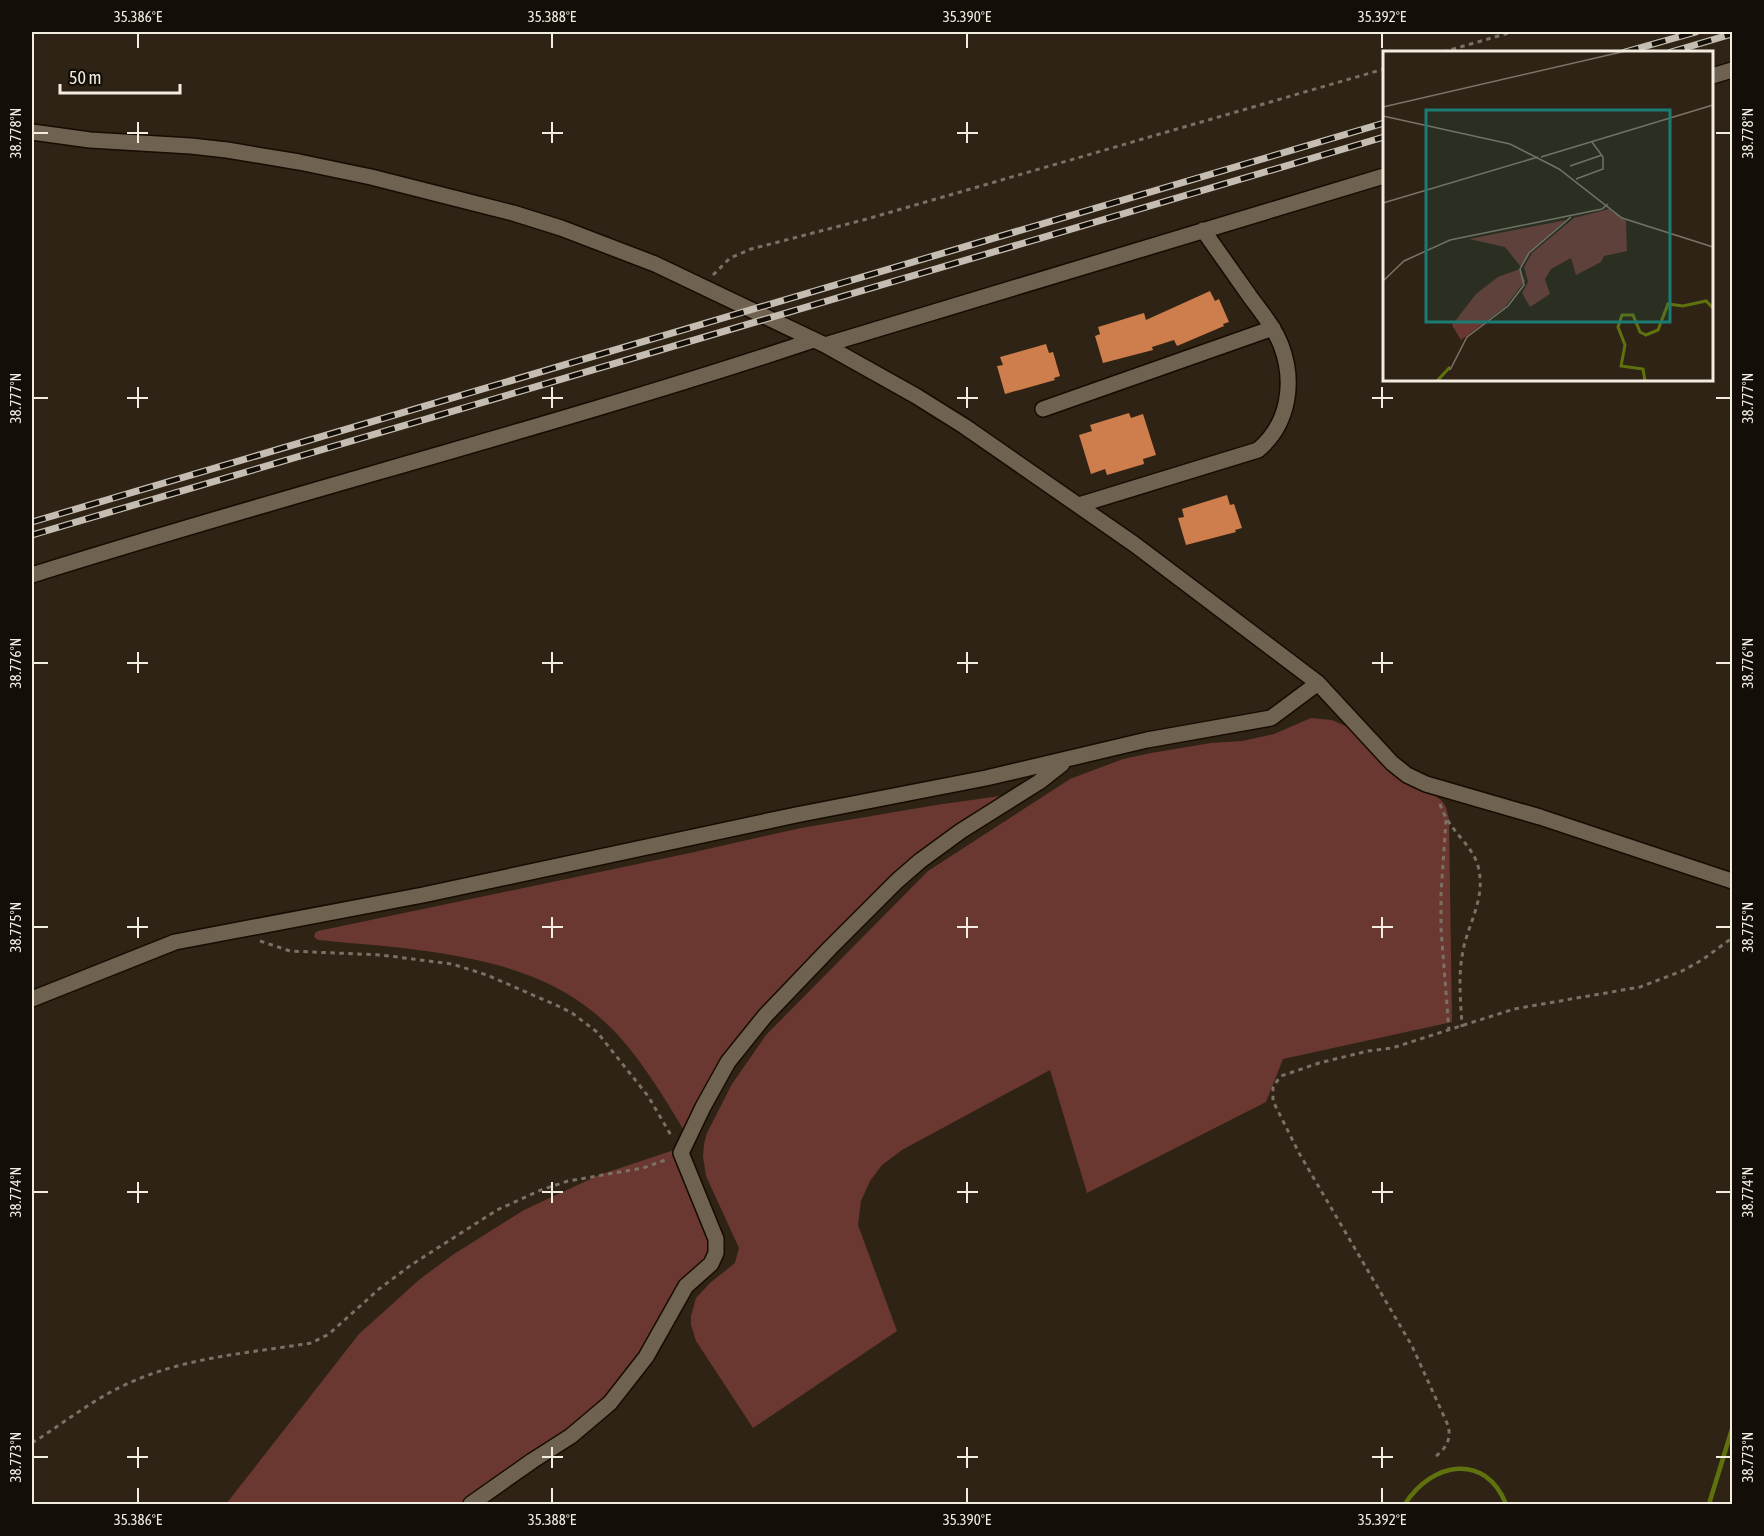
<svg xmlns="http://www.w3.org/2000/svg" width="1764" height="1536" font-family="'Asap Condensed',sans-serif">
	<rect width="100%" height="100%" fill="#2e2314"/>
	<path fill="#6a3831" d="M1311,718l21,2 18,8 57,55 30,14 5,4 4,6 3,12 3,203 -169,37 -17,43 -179,91 -37,-123 -148,80 -20,15 -12,16 -9,20 -3,24 39,106 -144,97 -57,-87 -5,-16v-9l5,-18 14,-15 25,-20 4,-15 -33,-72 -3,-20 1,-12 3,-11 25,-49 34,-49 162,-164 142,-92 53,-20 28,-6 60,-10 31,-2 32,-7z
		M1014,794l-94,67 -159,160 -74,114c-26,-42 -52,-88 -90,-120 -73,-63 -189,-66 -279,-75l-4,-3 1,-4 3,-2 372,-78 111,-25 135,-23z
		M677,1149l36,100 -74,107 -31,39 -36,34 -109,75h-237l133,-170 61,-55 34,-25 70,-44 75,-35z"/>
	<g fill="none" stroke-linecap="round" stroke-linejoin="round">
		<path stroke="#60720e" stroke-width="4.5" d="M1405,1504c27,-42 80,-52 101,0
			M1709,1504l23,-75"/>
	</g>
	<path fill="#cd7e4c" d="M1210,291l5,10 4,-2 10,23 -6,2 1,2 -47,20 -3,-6 -22,7 1,3 -50,13 -8,-27 5,-2 -2,-7 46,-14 2,7z
		M1046,344l3,9 4,-1 7,24 -6,2 1,2 -50,14 -8,-28 6,-1 -3,-8z
		M1129,413l2,5 12,-4 13,41 -13,4 1,5 -37,11 -2,-6 -14,5 -12,-39 13,-4 -2,-6z
		M1227,495l3,10 4,-1 8,24 -7,2 1,2 -50,13 -8,-27 6,-1 -2,-8z"/>
	<g fill="none" stroke-linecap="round" stroke-linejoin="round">
		<defs>
			<path id="street" d="M1712,76l20,-6
				M32,132l58,8 101,6 36,4 72,12 72,15 142,36 48,15 94,36 170,81 91,51 48,30 170,118 184,139 74,80 15,12 19,9 114,33 192,64
				M825,345l559,-169
				M1043,409l230,-81
				M1079,505l179,-55c31,-26 37,-68 23,-105 -7,-18 -19,-32 -30,-47 -16,-23 -32,-45 -48,-68
				M32,575c259,-82 524,-149 782,-235
				M32,999l143,-57 248,-47 373,-80 190,-37 161,-38 124,-22 47,-35
				M471,1504l61,-43 39,-25 39,-33 36,-46 40,-71 25,-22 5,-11v-14l-35,-86 22,-46 25,-45 37,-46 65,-68 67,-67 23,-20 41,-30 78,-49 23,-18"/>
		</defs>
		<use href="#street" stroke="#160c01" stroke-width="18"/>
		<path stroke="#7a7063" stroke-width="3" stroke-dasharray="4.5 4.5" stroke-linecap="butt" d="M1443,52l69,-20
			M713,275l17,-17 21,-9 116,-30 517,-150
			M1440,804c8,26 32,40 38,62 9,34 -12,59 -16,91 -4,22 -1,47 0,70
			M1446,820l-5,73v36l8,102
			M260,941l30,10 91,4 71,9 35,11 71,31 14,7 25,19 51,64 24,41
			M32,1443c32,-20 61,-44 97,-60 57,-26 121,-30 182,-40l18,-9 50,-45 32,-24 86,-55 44,-20 27,-9 75,-13 25,-9
			M1436,1456c12,-9 16,-20 11,-33l-35,-77 -113,-193 -26,-52v-13l4,-7 4,-5 38,-13 49,-12 24,-3 122,-39 126,-22 42,-16 20,-11 30,-22"/>
		<use href="#street" stroke="#706251" stroke-width="15"/>
		<defs>
			<path id="rail" d="M1625,52l71,-20
				M1671,52l61,-18
				M32,522l1352,-399
				M32,535l1352,-398"/>
		</defs>
		<use href="#rail" stroke="#c5bdb1" stroke-width="7"/>
		<use href="#rail" stroke="#130e07" stroke-width="4.5" stroke-dasharray="14" stroke-linecap="butt"/>
	</g>
	<path fill="none" stroke="#f3ece1" stroke-width="2" d="M138,33v15M552,33v15M967,33v15M1382,33v15M138,122v21M552,122v21M967,122v21M33,133h15M127,133h21M542,133h21M957,133h21M1716,133h15M138,387v21M552,387v21M967,387v21M1382,387v21M33,398h15M127,398h21M542,398h21M957,398h21M1372,398h21M1716,398h15M138,652v21M552,652v21M967,652v21M1382,652v21M33,663h15M127,663h21M542,663h21M957,663h21M1372,663h21M1716,663h15M138,917v21M552,917v21M967,917v21M1382,917v21M33,927h15M127,927h21M542,927h21M957,927h21M1372,927h21M1716,927h15M138,1182v21M552,1182v21M967,1182v21M1382,1182v21M33,1192h15M127,1192h21M542,1192h21M957,1192h21M1372,1192h21M1716,1192h15M138,1447v21M552,1447v21M967,1447v21M1382,1447v21M33,1457h15M127,1457h21M542,1457h21M957,1457h21M1372,1457h21M1716,1457h15M138,1488v15M552,1488v15M967,1488v15M1382,1488v15"/>
	<g transform="translate(1383 51)">
		<rect width="330" height="330" fill="#2e2314"/>
		<path d="M226,158l17,12 1,30 -23,5 -3,6 -25,13 -5,-17 -20,11 -6,10 5,15 -20,13 -8,-14 6,-11 -4,-15 8,-14 42,-35zM183,169l-35,31 -10,16 -16,-20 -36,-8zM137,218l5,12 -20,26 -44,33 -9,-15 24,-31 22,-17z" fill="#6a3831"/>
		<path fill="none" stroke="#60720e" stroke-width="3" d="M54,330l13,-14M262,330l-2,-12 -22,-3 4,-21 -7,-18 4,-12h11l7,17 6,3 12,-5 10,-26 15,2 23,-5 7,7"/>
		<path fill="none" stroke="#7d7366" stroke-width="1.5" d="M0,56l243,-56M0,65l127,28 49,25 63,49 91,29M158,106l172,-52M187,115l32,-11M193,128l27,-10v-12l-11,-15M0,152l155,-46M0,230l21,-20 46,-21 152,-31 6,-5M67,319l17,-33 41,-31 16,-21 -4,-16 9,-16 42,-36"/>
		<path fill="#1a7c74" fill-opacity="0.15" stroke="#1a7c74" stroke-width="3" d="M43,59h244v212h-244z"/>
		<rect width="330" height="330" fill="none" stroke="#f3ece1" stroke-width="3"/>
	</g>
	<rect width="1764" height="1536" fill="none" stroke="#130e07" stroke-width="66"/>
	<path d="M60 84v9h120v-9" fill="none" stroke="#f3ece1" stroke-width="3"/>
	<text x="69" y="84" font-size="18" fill="#f3ece1" stroke="#130e07" stroke-width="4.5" paint-order="stroke">50 m</text>
	<rect x="33" y="33" width="1698" height="1470" fill="none" stroke="#f3ece1" stroke-width="2"/>
	<g font-size="15" text-anchor="middle" fill="#f3ece1">
		<text x="138" y="22">35.386°E</text>
		<text x="552" y="22">35.388°E</text>
		<text x="967" y="22">35.390°E</text>
		<text x="1382" y="22">35.392°E</text>
		<text transform="translate(16 133) rotate(-90)" y="5">38.778°N</text>
		<text transform="translate(1748 133) rotate(-90)" y="5">38.778°N</text>
		<text transform="translate(16 398) rotate(-90)" y="5">38.777°N</text>
		<text transform="translate(1748 398) rotate(-90)" y="5">38.777°N</text>
		<text transform="translate(16 663) rotate(-90)" y="5">38.776°N</text>
		<text transform="translate(1748 663) rotate(-90)" y="5">38.776°N</text>
		<text transform="translate(16 927) rotate(-90)" y="5">38.775°N</text>
		<text transform="translate(1748 927) rotate(-90)" y="5">38.775°N</text>
		<text transform="translate(16 1192) rotate(-90)" y="5">38.774°N</text>
		<text transform="translate(1748 1192) rotate(-90)" y="5">38.774°N</text>
		<text transform="translate(16 1457) rotate(-90)" y="5">38.773°N</text>
		<text transform="translate(1748 1457) rotate(-90)" y="5">38.773°N</text>
		<text x="138" y="1525">35.386°E</text>
		<text x="552" y="1525">35.388°E</text>
		<text x="967" y="1525">35.390°E</text>
		<text x="1382" y="1525">35.392°E</text>
	</g>
</svg>
